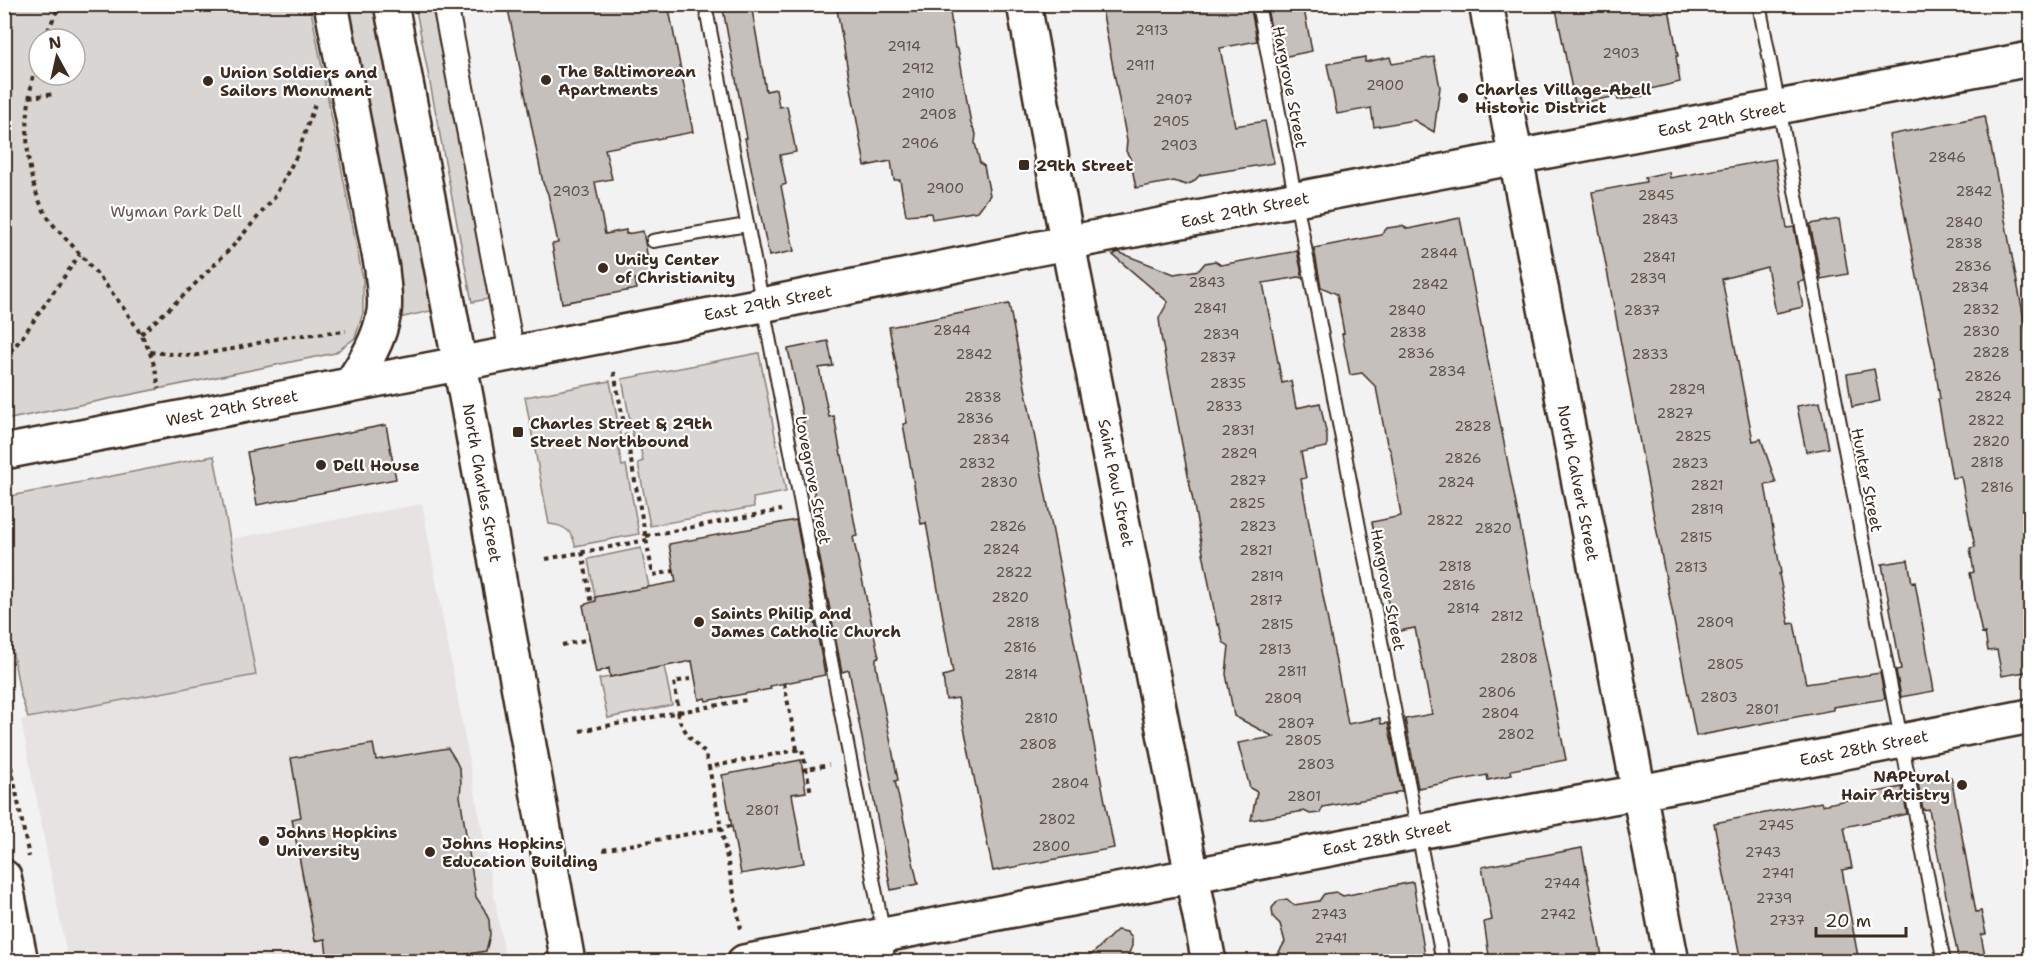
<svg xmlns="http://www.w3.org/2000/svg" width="2035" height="966" font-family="'Shantell Sans',sans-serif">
	<rect width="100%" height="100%" fill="#f3f2f2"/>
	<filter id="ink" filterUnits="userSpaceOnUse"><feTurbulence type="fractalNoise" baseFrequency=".0167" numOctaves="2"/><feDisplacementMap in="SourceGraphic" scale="12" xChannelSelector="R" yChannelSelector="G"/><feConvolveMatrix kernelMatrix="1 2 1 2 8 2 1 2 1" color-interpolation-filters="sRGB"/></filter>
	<g filter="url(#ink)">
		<path fill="#e6e3e2" d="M422,504l84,457h-438l-47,-241 234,-45 -25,-136z"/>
		<path fill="#d8d5d2" stroke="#8a8078" stroke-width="1.5" fill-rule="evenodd" d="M4,5h306l53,275v33l-8,25 -20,15 -330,67zM39,39h36v36h-36z
			M347,5h30l58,305 -36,8 3,-16 -1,-18z
			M415,5h22l56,293 -21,4z
			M759,353l27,139 -33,6 1,9 -104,19 -12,-63 5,-2 -4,-20 -5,1 -12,-63z
			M610,381l12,63 -4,1 4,21 4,-1 13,69 -64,12c-2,-15 -11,-21 -26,-22l-24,-127z
			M214,456l42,219 -228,43 -8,-25 -15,-82v-114z
			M641,548l8,39 -54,10 -7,-38z
			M664,666l8,39 -64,13 -9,-39z"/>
		<path fill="#c6c0bd" stroke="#3b2a1e" stroke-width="1.5" d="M507,4h161l25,128 -88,17 7,30 -17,3 10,52 21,-4v4l17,-3 8,45 -16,3 2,10 -75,14 -10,-59 6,-1 -10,-49 -5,-11z
			M722,4h29l15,87 10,-2 3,18 8,-1 9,46 -16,3 6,29 -5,2 13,65 -25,5 -24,-118h2z
			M836,4h113l6,44h3l13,76 5,10 -1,9 5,20 4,3 6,29 -12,16 -46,8 -1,-6 -25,2 -6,-35h-6l-3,-19 -26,5z
			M1101,4h149l7,37 -37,7 15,78 30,-5 9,42 -74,12 -7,7 -7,3 -12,-4 -38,7 -6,-30 -4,-7 1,-10z
			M1266,4h37l9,47 -30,6 -4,-20 -5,1z
			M1555,4h113l10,52h-2l4,26 -38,9 1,5 -25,4 -1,-4 -42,8z
			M1365,57v5l25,-5 2,7 42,-7 6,30 -6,45 -20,-12 -40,7 -3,-19 -34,6 -10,-50z
			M1985,116l46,239v316l-29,5 -5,-26 -9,1 -3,-18 -3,1 -12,-61 4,-1 -4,-24 5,-1 -14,-70 -9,1 -14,-79h2l-4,-26 -47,-238z
			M1775,159l12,69 7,-1 10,54 -6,1 5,25 -27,6 -9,-46 -45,12 31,162 8,-2 15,44 -11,2 16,88 -2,1 10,50 5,-1 12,61 74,-11 5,26 -52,8v3l-137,26 -104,-544 54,-10 -1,-5 24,-5 1,6z
			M1460,218l106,542 -55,10 1,5 -24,5 -1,-5 -69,13 -13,-69 27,-5 -17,-86 -21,4 -22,-110 29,-6 -10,-64 -4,-8 -11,-57 -14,-14 -12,2 -8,-41 2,-1 -7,-39 -16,-7 -7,-39 67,-13 6,-7 15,-2 6,3z
			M1839,219l9,55 -27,5 -11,-55z
			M1297,251l6,27 -4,-1 -36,6 19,100 9,-2 5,27 24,-5 7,33v11l-26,5 5,26 -5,1 9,50 38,195 32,-6 1,6 7,-1 14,68 -8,2 1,1 -72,13 -3,6 -10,1 -6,-3 -53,9 6,-28 -7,-4 -12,-45 36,-6 -40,-21 -8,-42 3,-28 -6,-4 -4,-18 -2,1 -56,-289 -2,-18 9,-16 -55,-47 5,-3 56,22 25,-4 6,-7 10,-2 6,4z
			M1009,304l105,544 -121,23 -35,-173 -12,2 -3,-24 10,-3 -27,-150 -5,1 -18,-100 4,-1 -18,-96z
			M828,341l5,25 -14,2 10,49 5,-1 7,39h1l15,81 -4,1 26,120 -3,1v8l22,114 -3,1 23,103 -27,6 -42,-220 -7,2 -30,-155 6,-1 -16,-93 2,-1 -16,-73z
			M1874,369l6,32 -28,6 -5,-33z
			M1820,402l9,46 -23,4 -9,-46z
			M386,425l10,54 -139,26 -10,-53z
			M796,520l29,155 -55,11 1,3 -65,12 -1,-3 -6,2 -7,-39 -82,16 -1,-9 -13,5 -13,-68 13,-4 -1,-4 81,-15 -7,-38z
			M1908,560l4,23 3,-1 19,109 -33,6 -5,-27 5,-1 -19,-105z
			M373,744l3,16 72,-12 7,11 5,11 1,14 -1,12 16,101 8,12 5,11 1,15 -4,16 -64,11h-94l-3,-23 -10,2 -23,-122 9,-2 -10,-59z
			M801,760l5,32 -14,2 12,69 -63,11 -19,-99z
			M1951,777l25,135 5,-1 5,23 -5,1 5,27h-27l-30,-153 -6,1 -5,-27z
			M1902,787l5,27 -63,13 8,41 -10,2 17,92h-118l-27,-139 107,-21 1,3 46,-9 -1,-2z
			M1582,848l21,114h-113l-6,-40 8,-2 -10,-53z
			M1413,882l13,80h-137l-10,-10 6,-10 -5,-18 -7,-7 -1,-9 6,-7 9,-2 7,6 25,-4 5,-7 12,-2 7,4z
			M1117,930l10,2 5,6v8l-7,16h-41z"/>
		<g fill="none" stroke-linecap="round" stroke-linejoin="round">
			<defs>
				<path id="lane" d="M705,4l184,958
					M1258,4l185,958
					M1759,4l185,958
					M653,241l94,-16"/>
				<path id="street" d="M445,4l67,349"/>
				<path id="secondary" d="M1486,4l186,958
					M4,877l17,85"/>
				<path id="primary" d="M331,4l51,265c1,14 4,29 2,43 -4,27 -19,51 -34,73
					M391,4l77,403 100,555
					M1024,4l38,210 147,748
					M4,452l758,-147 273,-56 995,-190
					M744,962l674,-130 222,-40 390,-76"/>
			</defs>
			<use href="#lane" stroke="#3b2a1e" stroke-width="16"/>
			<use href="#street" stroke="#3b2a1e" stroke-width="28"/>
			<use href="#secondary" stroke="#3b2a1e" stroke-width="38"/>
			<use href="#primary" stroke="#3b2a1e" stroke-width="38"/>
			<path stroke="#3b2a1e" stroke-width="4" stroke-dasharray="4.5 4.5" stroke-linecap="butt" d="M44,39l16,-35
				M39,50c-14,51 -21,122 10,169 8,12 21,23 30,34 22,25 44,52 61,80 11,17 16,37 19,56
				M29,97l26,-3
				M141,334l43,-39 49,-49 41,-48 23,-43 19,-54
				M150,352l42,4 45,-8 47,-11 62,-6
				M4,358l17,-19 59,-85
				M614,372l39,203 21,-4
				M646,536l135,-26
				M582,552l10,52
				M546,559l101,-19
				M562,645l28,-6
				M784,683l13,66
				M677,712l2,8 10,17 16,16 4,14
				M679,712l67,-12
				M4,731l25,126
				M580,731l99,-19 -5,-30 21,-4
				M802,770l27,-5
				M603,850l128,-24
				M741,929l-32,-162 93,-18 9,44"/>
			<use href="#lane" stroke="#fff" stroke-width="12"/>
			<use href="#street" stroke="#fff" stroke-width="24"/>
			<use href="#secondary" stroke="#fff" stroke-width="33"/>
			<use href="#primary" stroke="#fff" stroke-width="33"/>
		</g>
	</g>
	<g fill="#3b2a1e" stroke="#fff" stroke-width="2">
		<circle cx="546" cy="80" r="6"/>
		<circle cx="208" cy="81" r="6"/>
		<circle cx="1463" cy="98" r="6"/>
		<rect x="1018" y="159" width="12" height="12" rx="3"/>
		<circle cx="603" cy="268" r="6"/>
		<rect x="512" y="426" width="12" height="12" rx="3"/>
		<circle cx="321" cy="465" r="6"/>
		<circle cx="699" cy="622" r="6"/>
		<circle cx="1962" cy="785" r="6"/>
		<circle cx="264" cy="841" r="6"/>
		<circle cx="430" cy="852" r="6"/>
	</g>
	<g text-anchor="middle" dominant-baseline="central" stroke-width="4.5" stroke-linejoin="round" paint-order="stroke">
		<g font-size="14" fill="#5e5046">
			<text x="1152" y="30">2913</text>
			<text x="904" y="46">2914</text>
			<text x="1621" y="53">2903</text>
			<text x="1140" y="65">2911</text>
			<text x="918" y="68">2912</text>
			<text x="1385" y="85">2900</text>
			<text x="918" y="93">2910</text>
			<text x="1174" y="99">2907</text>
			<text x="938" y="114">2908</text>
			<text x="1171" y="121">2905</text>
			<text x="920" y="143">2906</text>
			<text x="1179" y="145">2903</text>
			<text x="1947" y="157">2846</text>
			<text x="945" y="188">2900</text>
			<text x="571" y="191">2903</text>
			<text x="1974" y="191">2842</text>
			<text x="1656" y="195">2845</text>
			<text x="1660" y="219">2843</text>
			<text x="1964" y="222">2840</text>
			<text x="1964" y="243">2838</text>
			<text x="1439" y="253">2844</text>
			<text x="1659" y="257">2841</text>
			<text x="1973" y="266">2836</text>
			<text x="1648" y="278">2839</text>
			<text x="1207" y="282">2843</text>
			<text x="1430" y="284">2842</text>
			<text x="1970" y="287">2834</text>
			<text x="1210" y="308">2841</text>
			<text x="1981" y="309">2832</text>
			<text x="1407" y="310">2840</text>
			<text x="1642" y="310">2837</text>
			<text x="952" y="330">2844</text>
			<text x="1981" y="331">2830</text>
			<text x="1408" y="332">2838</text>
			<text x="1221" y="334">2839</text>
			<text x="1991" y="352">2828</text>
			<text x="1416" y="353">2836</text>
			<text x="974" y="354">2842</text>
			<text x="1650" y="354">2833</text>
			<text x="1218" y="357">2837</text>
			<text x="1447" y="371">2834</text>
			<text x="1983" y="376">2826</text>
			<text x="1228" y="383">2835</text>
			<text x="1687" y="389">2829</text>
			<text x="1993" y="396">2824</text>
			<text x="983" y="397">2838</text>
			<text x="1224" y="406">2833</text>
			<text x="1675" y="413">2827</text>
			<text x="975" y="418">2836</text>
			<text x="1986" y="420">2822</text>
			<text x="1473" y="426">2828</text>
			<text x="1238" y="430">2831</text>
			<text x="1693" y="436">2825</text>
			<text x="991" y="439">2834</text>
			<text x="1991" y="441">2820</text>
			<text x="1239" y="453">2829</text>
			<text x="1463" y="458">2826</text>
			<text x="1987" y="462">2818</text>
			<text x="977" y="463">2832</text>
			<text x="1690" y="463">2823</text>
			<text x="1248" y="480">2827</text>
			<text x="999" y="482">2830</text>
			<text x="1456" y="482">2824</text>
			<text x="1707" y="485">2821</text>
			<text x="1997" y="487">2816</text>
			<text x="1247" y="503">2825</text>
			<text x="1707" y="509">2819</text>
			<text x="1445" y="520">2822</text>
			<text x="1008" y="526">2826</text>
			<text x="1258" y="526">2823</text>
			<text x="1493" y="528">2820</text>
			<text x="1696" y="537">2815</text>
			<text x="1001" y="549">2824</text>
			<text x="1256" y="550">2821</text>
			<text x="1455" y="566">2818</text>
			<text x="1691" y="567">2813</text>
			<text x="1014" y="572">2822</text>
			<text x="1267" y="576">2819</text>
			<text x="1459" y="585">2816</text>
			<text x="1010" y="597">2820</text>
			<text x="1266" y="600">2817</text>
			<text x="1463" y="608">2814</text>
			<text x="1507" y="616">2812</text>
			<text x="1023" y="622">2818</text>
			<text x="1715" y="622">2809</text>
			<text x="1277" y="624">2815</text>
			<text x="1020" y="647">2816</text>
			<text x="1275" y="649">2813</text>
			<text x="1519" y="658">2808</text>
			<text x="1725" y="664">2805</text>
			<text x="1292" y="671">2811</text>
			<text x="1021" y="674">2814</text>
			<text x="1497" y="692">2806</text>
			<text x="1719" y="697">2803</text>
			<text x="1283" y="698">2809</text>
			<text x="1762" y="709">2801</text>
			<text x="1500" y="713">2804</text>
			<text x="1041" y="718">2810</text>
			<text x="1296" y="723">2807</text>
			<text x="1516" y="734">2802</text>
			<text x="1303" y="740">2805</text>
			<text x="1038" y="744">2808</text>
			<text x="1316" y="764">2803</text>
			<text x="1070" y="783">2804</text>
			<text x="1304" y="796">2801</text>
			<text x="762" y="810">2801</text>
			<text x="1057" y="819">2802</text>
			<text x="1776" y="825">2745</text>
			<text x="1051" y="846">2800</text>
			<text x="1763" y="852">2743</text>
			<text x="1778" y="873">2741</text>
			<text x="1562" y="883">2744</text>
			<text x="1774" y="898">2739</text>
			<text x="1329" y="914">2743</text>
			<text x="1558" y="914">2742</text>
			<text x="1787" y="920">2737</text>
			<text x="1331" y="938">2741</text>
		</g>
		<g font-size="16" font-weight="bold" fill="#3b2a1e" stroke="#fff" text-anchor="start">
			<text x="558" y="71">The Baltimorean<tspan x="558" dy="18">Apartments</tspan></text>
			<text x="220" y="72">Union Soldiers and<tspan x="220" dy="18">Sailors Monument</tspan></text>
			<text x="1475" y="89">Charles Village-Abell<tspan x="1475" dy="18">Historic District</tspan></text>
			<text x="1036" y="165">29th Street</text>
			<text x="615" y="259">Unity Center<tspan x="615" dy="18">of Christianity</tspan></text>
			<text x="530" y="423">Charles Street &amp; 29th<tspan x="530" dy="18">Street Northbound</tspan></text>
			<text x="333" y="465">Dell House</text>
			<text x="711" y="613">Saints Philip and<tspan x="711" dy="18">James Catholic Church</tspan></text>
			<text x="1950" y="776" text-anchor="end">NAPtural<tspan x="1950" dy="18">Hair Artistry</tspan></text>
			<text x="276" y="832">Johns Hopkins<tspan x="276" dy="18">University</tspan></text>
			<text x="442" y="843">Johns Hopkins<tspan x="442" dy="18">Education Building</tspan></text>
		</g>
		<g font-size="16" fill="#3b2a1e" stroke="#fff">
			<text transform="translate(1290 87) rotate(79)">Hargrove Street</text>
			<text transform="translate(1722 119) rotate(-11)">East 29th Street</text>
			<text transform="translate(1245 210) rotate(-11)">East 29th Street</text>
			<text transform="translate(768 303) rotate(-11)">East 29th Street</text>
			<text transform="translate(232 408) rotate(-11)">West 29th Street</text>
			<text transform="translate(813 480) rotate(79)">Lovegrove Street</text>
			<text transform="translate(1867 480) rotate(79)">Hunter Street</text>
			<text transform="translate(482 483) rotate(80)">North Charles Street</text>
			<text transform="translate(1116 483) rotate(79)">Saint Paul Street</text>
			<text transform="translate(1578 483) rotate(79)">North Calvert Street</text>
			<text transform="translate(1388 590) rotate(79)">Hargrove Street</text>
			<text transform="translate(1864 748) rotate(-11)">East 28th Street</text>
			<text transform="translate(1387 838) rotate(-11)">East 28th Street</text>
		</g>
		<g font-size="16" fill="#62554b" stroke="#fff">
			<text x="176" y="211">Wyman Park Dell</text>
		</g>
	</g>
	<rect width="2035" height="966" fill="none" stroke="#fff" stroke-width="24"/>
	<rect x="12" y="12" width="2011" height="942" fill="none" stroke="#3b2a1e" stroke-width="2" filter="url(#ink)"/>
	<g transform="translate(57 57) rotate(352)"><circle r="28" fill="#ffffff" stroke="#b1aaa5" stroke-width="1.5"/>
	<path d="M0-4.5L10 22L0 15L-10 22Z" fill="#3b2a1e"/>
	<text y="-9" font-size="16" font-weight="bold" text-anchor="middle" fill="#3b2a1e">N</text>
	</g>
	<path d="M1816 927v9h90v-9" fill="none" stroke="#3b2a1e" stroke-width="3"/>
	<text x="1825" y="927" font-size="18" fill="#3b2a1e" stroke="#ffffff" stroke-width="4.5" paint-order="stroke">20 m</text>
</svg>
